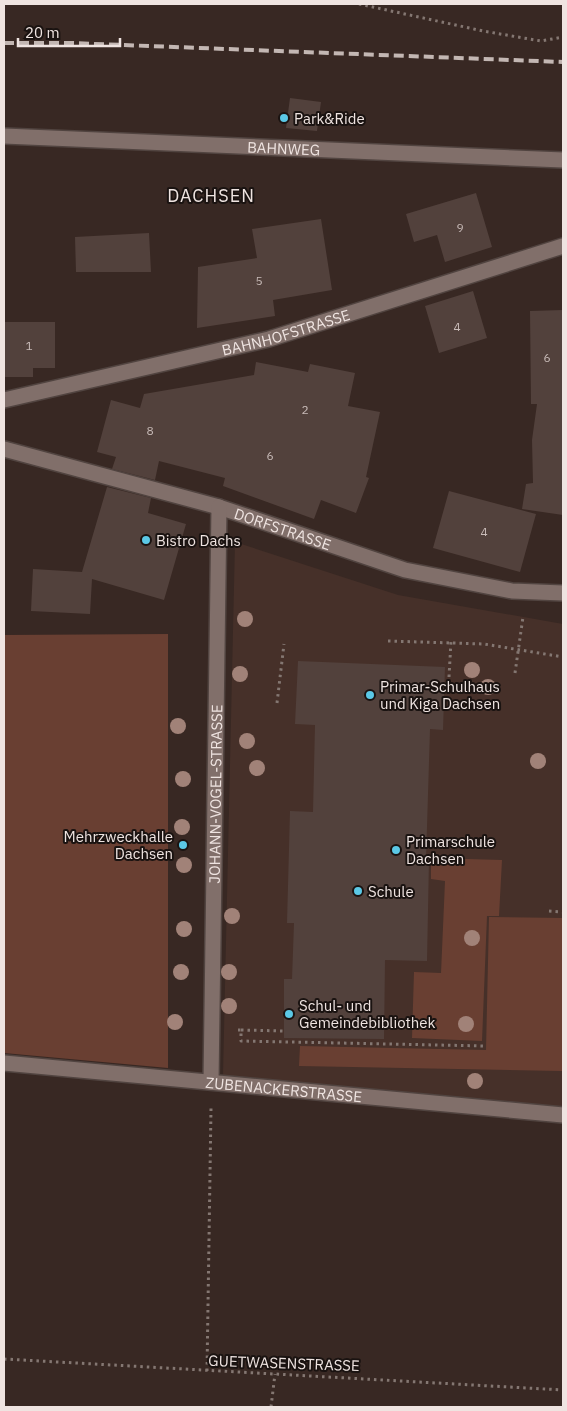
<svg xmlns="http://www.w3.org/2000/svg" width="567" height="1411" font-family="'IBM Plex Sans',sans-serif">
	<rect width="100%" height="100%" fill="#382823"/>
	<path fill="#463029" d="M235,542l163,53 165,29v485l-340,-34z"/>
	<path fill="#693f32" d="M168,634v434l-164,-15v-418z
		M431,858l71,2 -3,56h-12l-5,125 -70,-3 2,-66 27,1 4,-92 -14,-2z
		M489,917l74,1v153l-264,-5 1,-20 186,4z"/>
	<path fill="#52413c" d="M290,98l31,4 -4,29 -31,-3z
		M476,193l16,54 -47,15 -8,-27 -23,7 -8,-28z
		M321,219l11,71 -59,10 2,16 -78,12 1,-61 59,-9 -5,-29z
		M149,233l2,39h-75l-1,-35z
		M473,291l14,47 -48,15 -14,-47z
		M563,310v205l-41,-6 4,-25 7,-1 -1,-43 5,-36h-6l-1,-93z
		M4,322h51v46h-22v9h-29z
		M256,362l52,10 2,-8 45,9 -7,33 32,6 -14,65 3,1 -13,35 -35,-13 -7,19 -91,-33 2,-8 -66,-17 -4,19 -43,-11 4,-12 -19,-5 14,-52 29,8 4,-14 110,-19z
		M107,487l44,11 -3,15 38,11 -22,76 -72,-21 -2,35 -59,-3 2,-42 49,3z
		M449,491l87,23 -16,58 -87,-24z
		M298,661l147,6 -2,63 -13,-1 -4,130h3l-2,102 -42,-1 -1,79 -100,-1v-59h8l2,-56h-7l3,-112 23,1 2,-87 -20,-1z"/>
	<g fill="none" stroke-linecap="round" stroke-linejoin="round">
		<defs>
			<g id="minor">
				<path id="s1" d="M4,136l559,24"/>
				<path id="s2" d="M4,400l265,-61 294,-93"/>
				<path id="s3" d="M4,449l215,58 186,63 107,21 51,2"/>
				<path id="s4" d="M4,1063l559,52"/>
				<path id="s5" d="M211,1082l8,-575"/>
			</g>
		</defs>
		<use href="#minor" stroke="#514440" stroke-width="18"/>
		<path stroke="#847772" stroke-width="3" stroke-dasharray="2.5 4" stroke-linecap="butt" d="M359,4l124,27 58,10 22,-4
			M388,641l96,3 79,13
			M515,673l8,-56
			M449,677l2,-36
			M277,703l7,-59
			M549,911l14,1
			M238,1030h3v11l245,5
			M241,1030l43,1
			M4,1359l559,31
			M207,1371l4,-263
			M271,1407l4,-33"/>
		<use href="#minor" stroke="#816f6a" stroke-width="15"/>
		<path stroke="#c3b7b3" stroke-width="4" stroke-dasharray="10 5" stroke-linecap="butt" d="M4,43h67l492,19"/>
	</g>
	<g fill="#a18278">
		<circle cx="245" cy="619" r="8"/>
		<circle cx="472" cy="670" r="8"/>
		<circle cx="240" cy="674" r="8"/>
		<circle cx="488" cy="687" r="8"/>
		<circle cx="178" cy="726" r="8"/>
		<circle cx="247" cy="741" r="8"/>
		<circle cx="538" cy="761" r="8"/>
		<circle cx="257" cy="768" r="8"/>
		<circle cx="183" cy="779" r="8"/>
		<circle cx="182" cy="827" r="8"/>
		<circle cx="184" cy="865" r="8"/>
		<circle cx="232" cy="916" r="8"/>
		<circle cx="184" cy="929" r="8"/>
		<circle cx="472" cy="938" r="8"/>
		<circle cx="181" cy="972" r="8"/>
		<circle cx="229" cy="972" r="8"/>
		<circle cx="229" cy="1006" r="8"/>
		<circle cx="175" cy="1022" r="8"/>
		<circle cx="466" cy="1024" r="8"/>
		<circle cx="475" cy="1081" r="8"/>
	</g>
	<g fill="#5bc8e6" stroke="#1a1311" stroke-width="2">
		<circle cx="284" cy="118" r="5"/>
		<circle cx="146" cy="540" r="5"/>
		<circle cx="370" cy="695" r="5"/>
		<circle cx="183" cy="845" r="5"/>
		<circle cx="396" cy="850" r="5"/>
		<circle cx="358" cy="891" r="5"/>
		<circle cx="289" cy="1014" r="5"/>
	</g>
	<g text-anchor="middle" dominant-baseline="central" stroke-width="4" stroke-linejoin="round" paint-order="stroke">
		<g font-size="12" fill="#c8bbb8">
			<text x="460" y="227">9</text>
			<text x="259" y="280">5</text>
			<text x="457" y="326">4</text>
			<text x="29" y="345">1</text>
			<text x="547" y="357">6</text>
			<text x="305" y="409">2</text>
			<text x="150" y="430">8</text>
			<text x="270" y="455">6</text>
			<text x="484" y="531">4</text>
		</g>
		<g font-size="15" fill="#efe4e1" stroke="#1a1311" text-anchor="start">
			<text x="294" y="118">Park&amp;Ride</text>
			<text x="156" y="540">Bistro Dachs</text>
			<text x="380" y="686">Primar-Schulhaus<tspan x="380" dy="17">und Kiga Dachsen</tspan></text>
			<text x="173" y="836" text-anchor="end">Mehrzweckhalle<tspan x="173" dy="17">Dachsen</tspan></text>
			<text x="406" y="841">Primarschule<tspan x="406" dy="17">Dachsen</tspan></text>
			<text x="368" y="891">Schule</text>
			<text x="299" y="1005">Schul- und<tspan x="299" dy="17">Gemeindebibliothek</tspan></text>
		</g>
		<g font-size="15" fill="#efe4e1" stroke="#1a1311">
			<text stroke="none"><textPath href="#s1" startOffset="280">BAHNWEG</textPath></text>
			<text stroke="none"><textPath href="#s2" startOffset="290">BAHNHOFSTRASSE</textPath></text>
			<text stroke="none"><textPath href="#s3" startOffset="290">DORFSTRASSE</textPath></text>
			<text stroke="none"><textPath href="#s5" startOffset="288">JOHANN-VOGEL-STRASSE</textPath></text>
			<text stroke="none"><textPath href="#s4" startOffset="281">ZUBENACKERSTRASSE</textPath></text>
			<text transform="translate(284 1363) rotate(2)">GUETWASENSTRASSE</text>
		</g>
		<g font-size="18" letter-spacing="1" fill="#efe4e1" stroke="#1a1311">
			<text x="211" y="195">DACHSEN</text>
		</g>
	</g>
	<rect width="567" height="1411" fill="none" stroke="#efe4e1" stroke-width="10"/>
	<path d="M18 38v8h102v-8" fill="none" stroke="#efe4e1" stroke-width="2.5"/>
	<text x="25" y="38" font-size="15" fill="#efe4e1" stroke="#1a1311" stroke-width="4" paint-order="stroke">20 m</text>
</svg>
